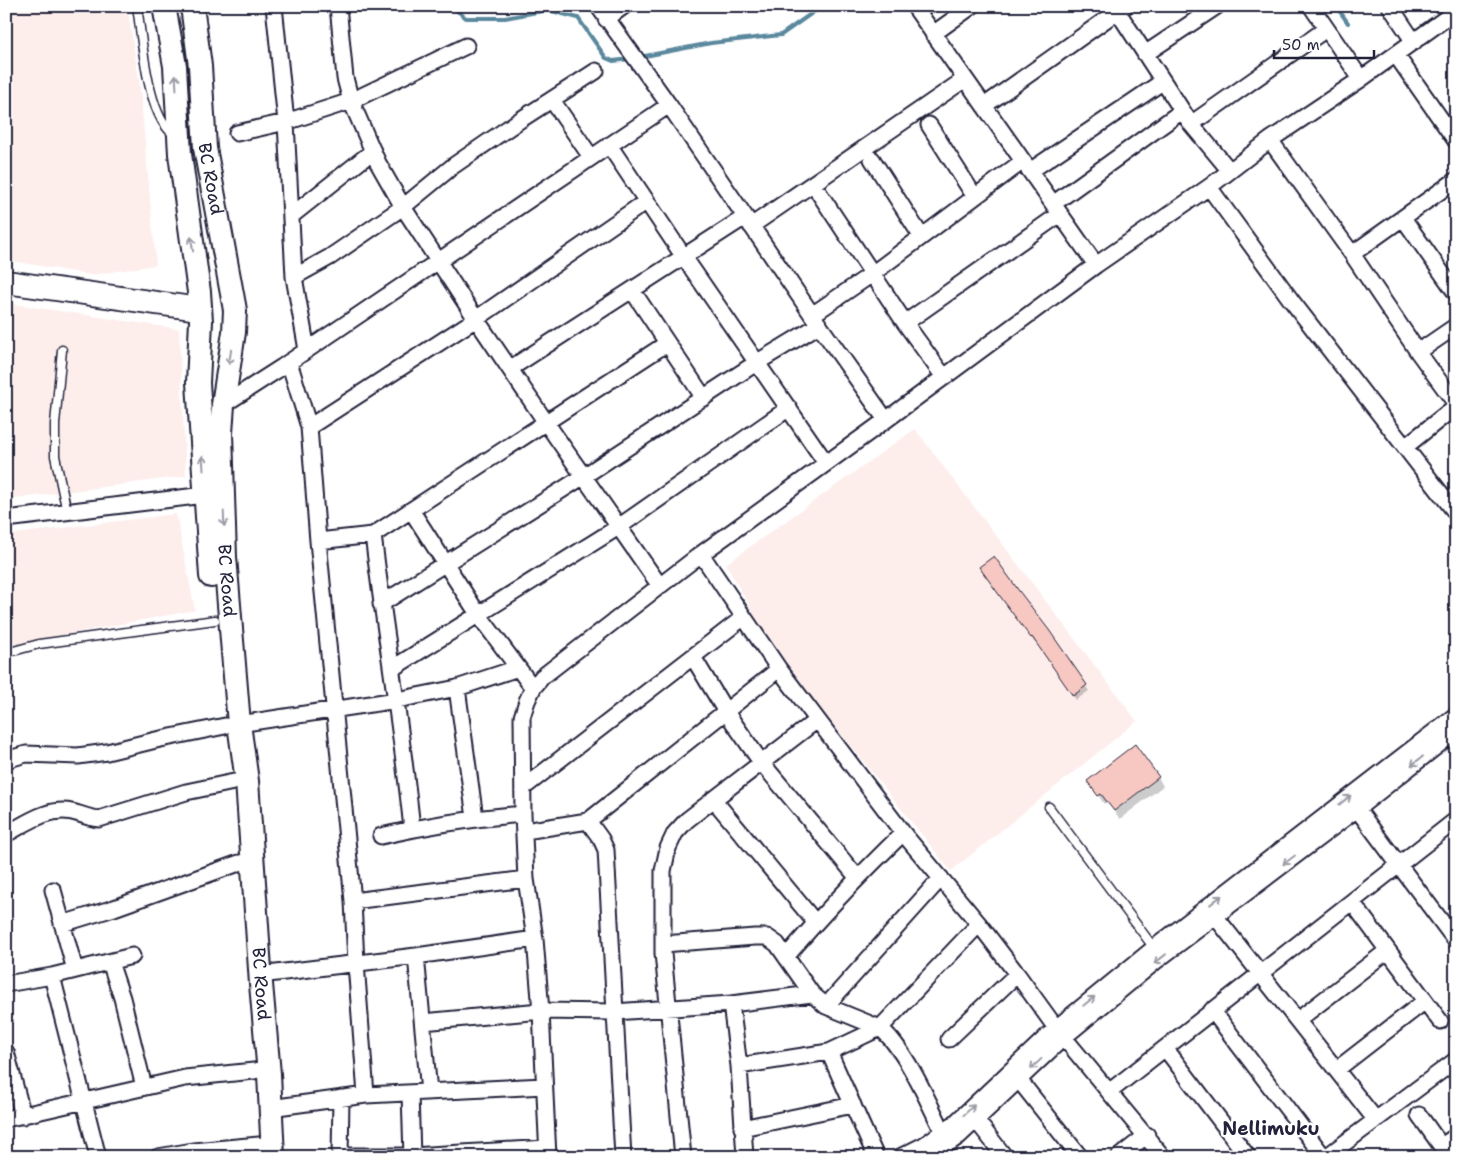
<svg xmlns="http://www.w3.org/2000/svg" width="1462" height="1163" font-family="'Shantell Sans',sans-serif">
	<rect width="100%" height="100%" fill="#fff"/>
	<filter id="ink" filterUnits="userSpaceOnUse"><feTurbulence type="fractalNoise" baseFrequency=".02" numOctaves="2"/><feDisplacementMap in="SourceGraphic" scale="10" xChannelSelector="R" yChannelSelector="G"/><feConvolveMatrix kernelMatrix="1 2 1 2 8 2 1 2 1" color-interpolation-filters="sRGB"/></filter>
	<g filter="url(#ink)">
		<path fill="#fdeeec" d="M6,6h121l13,81 16,178 -65,10 -85,-15z
			M6,303l173,26 7,147 -180,24z
			M915,429l222,292 -186,150 -178,-222 -47,-85z
			M176,514l19,96 -147,28 -42,15v-118z"/>
		<path fill="#0003" d="M984,572l64,59 41,60 -13,9 -40,-58 -1,1z
			M1158,777l5,9 -43,33 -13,-17 -3,2 -15,-23z"/>
		<g fill="none" stroke-linecap="round" stroke-linejoin="round">
			<path stroke="#5a889d" stroke-width="4" d="M451,6l15,12h39l43,-8 30,8 28,40 7,3 18,-2
				M1336,6l12,17
				M640,57l71,-14 70,-8 41,-29"/>
		</g>
		<path fill="#f7c7c1" stroke="#22223b" d="M994,556l25,35 30,39 38,55 -14,11 -41,-59 -1,1 -18,-24 -34,-47z
			M1135,744l24,33 -45,34 -13,-17 -3,2 -11,-15z"/>
		<g fill="none" stroke-linecap="round" stroke-linejoin="round">
			<defs>
				<path id="lane" d="M137,6c5,31 10,113 38,129
					M62,350l-7,74v32l12,56
					M6,653l33,-9 176,-24
					M1049,807l105,141"/>
				<path id="street" d="M274,6l12,116 8,155 13,73
					M338,6l7,72 6,23 27,62 25,44 73,112 69,102 115,165
					M598,6l71,99 150,220 67,95
					M914,6l182,259
					M1114,6l77,118 39,47
					M1311,6l50,73
					M1390,6l24,36
					M606,19l18,-13
					M933,34l39,-28
					M1145,54l72,-48
					M1396,55l60,86
					M552,100l39,57
					M984,106l141,-100
					M1191,124l135,-95
					M929,125l46,72
					M237,133l49,-11 65,-21 115,-55
					M1270,140l82,114 66,98 38,52
					M609,145l75,112 142,206
					M872,159l49,77
					M1030,171l132,-89
					M1209,187l82,113 165,213
					M819,193l86,130 39,54
					M1053,204l129,-93
					M291,216l82,-65
					M1403,218l53,75
					M751,226l214,-147
					M1352,254l104,-74
					M294,277l36,-20 73,-50 50,-41 67,-46 76,-49
					M632,290l72,108
					M812,315l60,-41 151,-113
					M905,323l155,-109
					M1418,352l38,-26
					M289,362l20,65 9,114 35,360 3,62 10,132
					M511,368l234,-151
					M223,405l59,-38 387,-262
					M309,427l167,-108 171,-118
					M1405,447l51,-41
					M411,510l67,104 55,74
					M6,519l199,-24
					M373,535c12,98 29,195 39,294
					M318,541l55,-6 293,-191
					M701,554l78,115 124,164 76,91 38,50 39,54 107,129
					M381,604l203,-128 172,-113 63,-38
					M693,657l33,55 35,50 96,115
					M393,668l227,-142 169,-118
					M457,688l18,130
					M239,724l158,-24 60,-12 61,-20
					M6,760l20,-6 52,2 29,-4 49,-12 69,-14
					M523,788l221,-171
					M713,799l102,123
					M1357,809l99,132
					M588,821l13,18 5,11 17,307
					M525,831l63,-10 191,-152
					M6,834c21,-11 42,-27 66,-22 9,2 17,6 27,7l87,-27 48,-10
					M381,836c47,-11 94,-18 142,-22
					M53,890l22,80
					M353,901l173,-22
					M1352,902l88,119
					M1215,916l160,203
					M62,924l52,-16 125,-45
					M663,944l92,-7h12l10,7 35,50 14,12 54,22c25,20 49,75 63,104
					M416,956l13,136
					M786,957c37,-44 76,-84 117,-124
					M110,962l12,36 22,89
					M260,975l156,-19 119,-17
					M52,976l46,181
					M6,984l46,-8 80,-20
					M731,1004l8,62 6,91
					M826,1006l115,-128
					M1212,1010l112,147
					M1298,1020l89,-69
					M423,1022l118,-11 73,1 117,-8 81,-10
					M949,1039l68,-65
					M1165,1048l83,109
					M6,1052l17,64
					M829,1052l47,105
					M739,1066l90,-14 51,-24 99,-104
					M1336,1070l89,-69
					M1019,1080l61,77
					M1109,1092l347,-272
					M410,1093l2,64
					M270,1108l96,-13 178,-9
					M1419,1115l30,42
					M6,1119l179,-41 69,-7 15,-3
					M976,1120l29,37
					M742,1128l111,-23
					M1442,1146l14,-10
					M340,1156h72l135,-8
					M158,1157l35,-6 66,-6
					M340,1157l1,-59
					M548,1157l-7,-146 -6,-72 -9,-60 -3,-65 -1,-97 5,-16 6,-13 9,-11 159,-123 185,-134 210,-155 113,-78 61,-47 91,-61 95,-68
					M683,1157l-20,-204v-82l5,-23 7,-15 12,-13 130,-100
					M900,1157l24,-12 30,-21 102,-96 98,-80 302,-233
					M930,1157l29,-21 104,-98 93,-77 201,-152 99,-78
					M1119,1157l28,-22
					M1326,1157l130,-97"/>
				<g id="secondary">
					<path d="M164,6l11,60 5,88 19,138 2,29 -3,62 13,193"/>
					<path id="s1" d="M192,6l8,60 5,82 30,162 -1,22 -11,73 -2,28 4,124 14,167 8,57 14,203 8,90 4,83"/>
					<path d="M6,282l193,27"/>
				</g>
			</defs>
			<use href="#lane" stroke="#22223b" stroke-width="11"/>
			<use href="#street" stroke="#22223b" stroke-width="19"/>
			<use href="#secondary" stroke="#22223b" stroke-width="26"/>
			<use href="#lane" stroke="#fff" stroke-width="8"/>
			<use href="#street" stroke="#fff" stroke-width="15"/>
			<use href="#secondary" stroke="#fff" stroke-width="22"/>
		</g>
		<defs><path id="oneway-shaft" d="M-6 0H5M1.5-3L5.5 0L1.5 3" fill="none" stroke-width="1.6" stroke-linecap="round" stroke-linejoin="round" transform="scale(1.25)"/></defs>
		<g stroke="#9c9ca7">
			<use href="#oneway-shaft" transform="translate(176 82) rotate(-93)"/>
			<use href="#oneway-shaft" transform="translate(192 244) rotate(-98)"/>
			<use href="#oneway-shaft" transform="translate(230 357) rotate(99)"/>
			<use href="#oneway-shaft" transform="translate(203 463) rotate(-94)"/>
			<use href="#oneway-shaft" transform="translate(224 519) rotate(88)"/>
			<use href="#oneway-shaft" transform="translate(1417 761) rotate(142)"/>
			<use href="#oneway-shaft" transform="translate(1345 800) rotate(-38)"/>
			<use href="#oneway-shaft" transform="translate(1289 860) rotate(143)"/>
			<use href="#oneway-shaft" transform="translate(1216 900) rotate(-38)"/>
			<use href="#oneway-shaft" transform="translate(1160 959) rotate(142)"/>
			<use href="#oneway-shaft" transform="translate(1089 1001) rotate(-39)"/>
			<use href="#oneway-shaft" transform="translate(1036 1064) rotate(137)"/>
			<use href="#oneway-shaft" transform="translate(969 1110) rotate(-43)"/>
		</g>
	</g>
	<g text-anchor="middle" dominant-baseline="central" stroke-width="5" stroke-linejoin="round" paint-order="stroke">
		<g font-size="18" fill="#22223b" stroke="#fff">
			<text stroke="none"><textPath href="#s1" startOffset="174">BC Road</textPath></text>
			<text stroke="none"><textPath href="#s1" startOffset="579">BC Road</textPath></text>
			<text stroke="none"><textPath href="#s1" startOffset="984">BC Road</textPath></text>
		</g>
		<g font-size="19" font-weight="bold" fill="#22223b" stroke="#fff">
			<text x="1271" y="1128">Nellimuku</text>
		</g>
	</g>
	<rect width="1462" height="1163" fill="none" stroke="#fff" stroke-width="25"/>
	<rect x="12" y="12" width="1437" height="1138" fill="none" stroke="#22223b" stroke-width="2" filter="url(#ink)"/>
	<path d="M1274 50v8h100v-8" fill="none" stroke="#22223b" stroke-width="2.5"/>
	<text x="1282" y="50" font-size="15" fill="#22223b" stroke="#ffffff" stroke-width="4" paint-order="stroke">50 m</text>
</svg>
